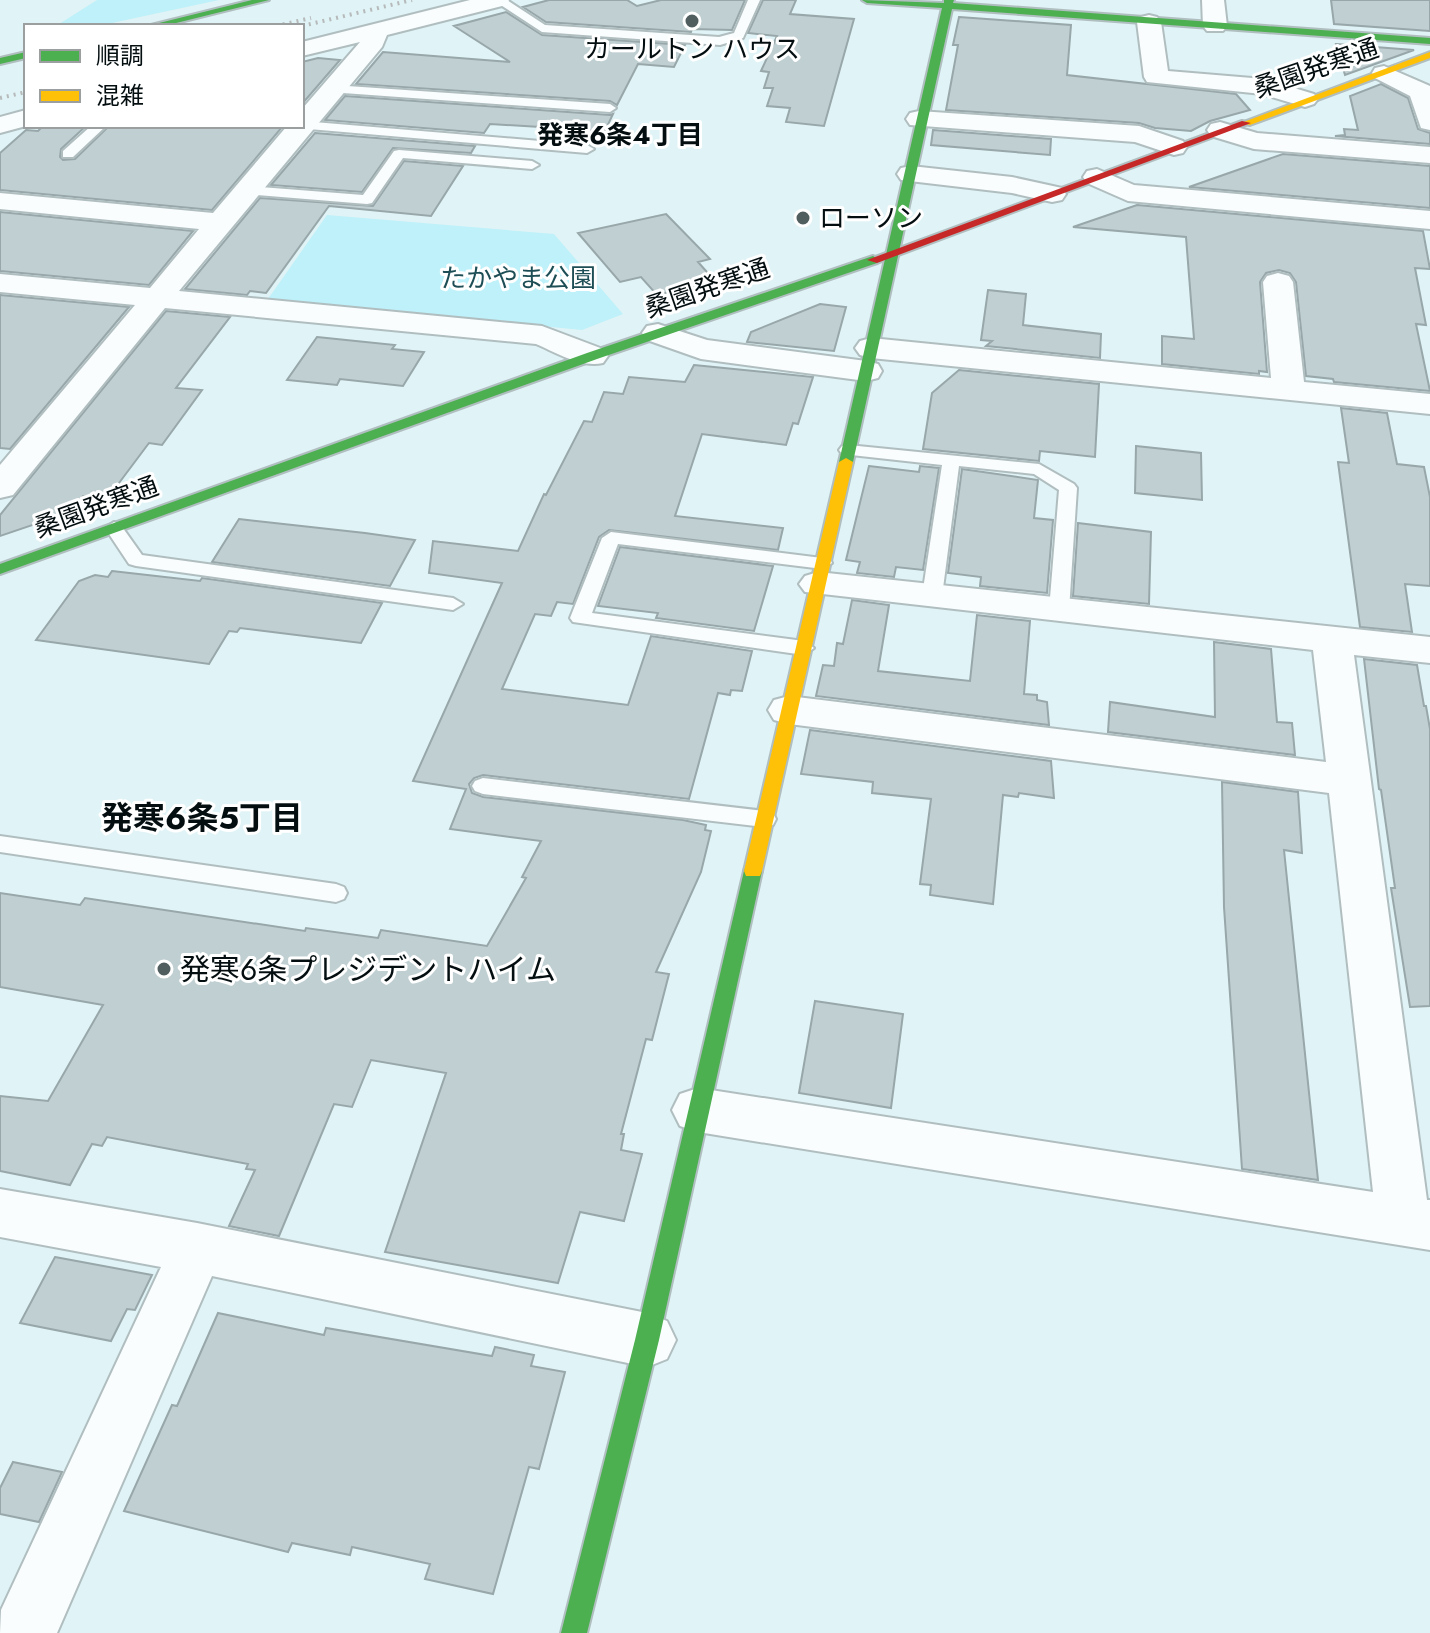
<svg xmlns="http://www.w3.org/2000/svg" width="1430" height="1633" font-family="Jost,'Noto Sans JP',sans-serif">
	<rect width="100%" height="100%" fill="#e0f3f6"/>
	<path fill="#bef1f9" d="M97,0h122l-121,26h-42z
		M327,215l227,19 69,80 -41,16 -314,-31z"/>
	<path fill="#c0cfd2" stroke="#98a7a9" stroke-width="2" d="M549,0h78l10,6 24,-6h84l-13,30 -40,-1 -1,3 -145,-10 -23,-15z
		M763,0h33l-6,14 64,5 -30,107 -38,-4 4,-14 -23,-2 6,-18h-9l5,-16 -8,-1 16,-35 -29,-3z
		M1331,0h99v31l-96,-7z
		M506,12l36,23 143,10 -11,22 -36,-3 -21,41 -7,-4 -254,-17 27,-32 127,10 -56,-36z
		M959,17l112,8 -4,50 169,19 14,16 -40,11 -19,10 -36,-3 -16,-5 -193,-13 12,-65h-5z
		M1336,44l78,6 -69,25z
		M318,58l22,2 -38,44v-42z
		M1381,84l27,14 10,31 12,4v11l-95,-8 10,-1 -1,-6 14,1 -8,-34z
		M345,96l265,19 3,-1 -8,17 -115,-7 -6,9 -159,-13z
		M43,126h43l-25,23 -1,8 3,3 12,-1 34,-33h174l-71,84 -212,-20v-37l26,-23 12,1z
		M933,130l118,9 -1,16 -119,-10z
		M315,133l160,13 -4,7 -78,-5 -31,44 -91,-7z
		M1283,154l147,12v42l-241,-21z
		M404,161l59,5 -32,50 -102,-10 -63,87 -16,-2 -3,4 -62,-6 75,-91 113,8z
		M1137,205l286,26 7,38 -15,-1 11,57 -10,-1 14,67 -96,-9 -1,-3 -27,-3 -10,-94 -6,-9 -11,-3 -13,3 -6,9 7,90 -8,-1v3l-97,-10v-28l32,3 -8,-102 -113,-10z
		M0,212l193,19 -44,54 -149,-14z
		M666,214l44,45 -12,3 17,19 -58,14 -16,-18 -21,5 -42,-49z
		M988,290l38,4 -3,31 78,9 -1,24 -114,-12 6,-5 -11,-1z
		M0,295l129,12 -119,142 -10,-1z
		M820,304l26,3 -12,44 -87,-9 4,-10z
		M166,311l64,6 -54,71 26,2 -40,55 -13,-2 -42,56 -24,-3 -12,16 -71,24v-21z
		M317,337l78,8 -3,4 32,3 -21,34 -63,-7 -3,6 -50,-5z
		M694,365l119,12 -15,47 -5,-1 -7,22 -84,-11 -27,82 108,12 -5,22 -169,-20 -10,7 -26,67 -16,-2 -6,14 -16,-2 -33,75 126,16 23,-69 101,15 -10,40 -11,-1 -1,5 -12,-2 -29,106 -206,-24 -9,3 -5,6 3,9 11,4 200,23 23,5 -1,5 6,1 -10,41 -45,100 13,2 -17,66 -6,-1 -25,95h3l-3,16 21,4 -18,67 -44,-9 -22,71 -173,-31 61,-179 -75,-13 -19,47 -18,-3 -55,132 -50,-10 26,-56 -9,-1 2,-5 -141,-27 -5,9 -10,-2 -22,41 -70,-14v-75l48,5 55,-96 -103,-18v-94l80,12 5,-7 220,33 1,-3 72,10 3,-8 106,16 39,-68 -4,-1 19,-36 -91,-12 16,-40 -53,-8 89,-198 -73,-10 4,-32 85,10 26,-57 2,1 38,-74 8,1 12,-30 19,2 6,-17 56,5z
		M959,370l140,14 -4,73 -55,-6 -1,10 -116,-12 9,-56z
		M1341,408l46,5 10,51 27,3 6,30v89l-25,-2 7,48 -52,-5 -22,-165 11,1z
		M1136,446l65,7 1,47 -67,-7z
		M869,466l50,6 1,-6 19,2 -16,102 -27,-3 -2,10 -37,-4 3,-11 -14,-2z
		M962,469l76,11 -4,38 19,2 -6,73 -67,-7 1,-9 -33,-4z
		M239,519l126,14 50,7 -25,46 -178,-24z
		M1078,523l73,9 -2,72 -76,-8z
		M620,547l153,19 -19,65 -98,-13 2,-5 -60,-7z
		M112,571l88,10 2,-3 180,25 -21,40 -121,-15 -3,4 -8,-1 -20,33 -173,-24 43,-59 16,-6 13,2z
		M852,600l37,5 -11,66 92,10 7,-66 53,6 -6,73 13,1v5l10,2 2,23 -233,-29 7,-31 11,1 3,-23 6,1z
		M1214,642l57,7 6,73 15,1 3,32 -187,-23 2,-30 105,15z
		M1364,659l53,6 7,41h2l4,23v277l-20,1 -19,-119h4l-14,-98 -2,-1z
		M810,730l241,31 3,37 -35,-5 -1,4 -15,-2 -10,109 -63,-9 1,-10 -11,-1 11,-85 -59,-6 1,-11 -72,-8z
		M1222,782l76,10 4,61 -18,-3 34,330 -76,-11 -18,-262z
		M815,1001l88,13 -12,94 -92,-15z
		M55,1257l97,18 -17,35 -8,-1 -16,32 -91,-18z
		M218,1313l106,22 2,-7 166,28 3,-9 39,8 -3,11 34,6 -26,97 -10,-2 -36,127 -68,-15 5,-15 -78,-17 -2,8 -58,-12 -4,9 -164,-41 48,-106 5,1z
		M13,1462l49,10 -23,50 -39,-8v-26z"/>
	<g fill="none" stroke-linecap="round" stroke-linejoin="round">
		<defs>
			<path id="lane" d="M493,0h14l38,25 174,12 15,-4 14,-33h12l-17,38 -23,7 -178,-13z
				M333,85l277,19 6,4 -6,4 -281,-20 -2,-3z
				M302,121l285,24 7,4 -7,4 -290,-25 5,-2z
				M91,126h15l-33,31h-10v-6z
				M399,150l133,11 7,4 -7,4 -129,-11 -31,45 -5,1 -121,-10 -7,-4 7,-4 117,9 31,-44z
				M848,445l191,19 35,20 3,4 -8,122 -3,4h-14l-3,-4 10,-120 -25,-16 -75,-8 -17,130 -10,6 -10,-6 20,-131 -100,-11 -3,-4 3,-4z
				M114,522l6,2 22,31 311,43 10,6 -10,6 -317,-44 -7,-2 -24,-36z
				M611,532l219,27 2,4 -9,6 -205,-25 -26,69 212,28 10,7 -10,7 -231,-33 -3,-4 32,-80z
				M483,778l282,33 8,2 3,6 -3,6 -8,2 -282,-33 -8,-3 -3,-5 3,-5z
				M0,836l336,48 8,3 3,6 -3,6 -8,3 -336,-50z"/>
			<path id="street" d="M470,0h39l-3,5 -119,30 -5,12 -203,244 363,35 61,23 5,7 -5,7c-22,5 -46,-10 -67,-19l-371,-36 -152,187 -13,3v-33l135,-160 -135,-13v-18l150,14 49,-59 -199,-20v-16l213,20 74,-87h15v-17l58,-67 -58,14v-14z
				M1202,0h22l3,26 -4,5h-16l-4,-5z
				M1149,15l8,2 4,5 7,49 96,8 50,15 4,5 -4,5 -9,3 -43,-13 -115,-12 -3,-5 -7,-55 4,-5z
				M1384,66l46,20v44l-9,-2 -11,-32 -35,-18 -3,-5 3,-5z
				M26,110v16l-26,7v-16z
				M919,111l220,15 44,15 4,6 -4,6 -9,2 -39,-13 -225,-17 -4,-6 4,-6z
				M1220,122l37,11 173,14v16l-176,-14 -43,-13 -4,-6 4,-6z
				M911,166l101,11 50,11 4,6 -4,6 -10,2 -40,-9 -111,-13 -4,-6 4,-6z
				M1097,169l37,16 296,26v18l-302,-28 -41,-18 -4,-6 4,-6z
				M1278,273l11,3 4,6 11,100 126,12v20l-559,-56 -11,-3 -5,-7 5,-7 11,-3 400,40 -8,-96 4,-6z
				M658,324l49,16 159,21 12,3 4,7 -4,7 -12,3 -165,-22 -54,-19 -5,-7 5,-7z
				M818,572l612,65v26l-76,-8 73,545h3v50l-732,-118 -18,-6 -8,-16 8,-16 18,-6 675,104 -44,-399 -540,-69 -15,-4 -6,-10 6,-10 15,-4 537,66 -13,-112 -508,-58 -6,-8 6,-8z
				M0,1189l197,34 450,90 20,8 9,19 -9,19 -20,8 -435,-91 -155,357h-57l1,-23 160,-343 -161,-30z"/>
			<path id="fast" d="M252,0h17l-105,26h-17z
				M862,0l82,3v-3h10l-1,3 477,35v6l-478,-35 -99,453 -7,4 -7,-4 103,-454 -75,-5z
				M26,52v6l-26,6v-6z
				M873,256l6,4 -2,3 -280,96 -597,215v-10l587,-211z
				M753,864l7,2 2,5 -103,469 -72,293h-26l74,-293 109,-469 2,-5z"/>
			<path id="slow" d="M1430,52v6l-180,67 -9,-2z
				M846,458l7,4 -91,409 -2,5h-14l-2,-5 95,-409z"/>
			<path id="jam" d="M1242,121l9,2 -374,140 -10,-3z"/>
		</defs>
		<use href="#lane" stroke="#b0bec0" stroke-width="4"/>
		<use href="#street" stroke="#b0bec0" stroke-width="4"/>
		<use href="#fast" stroke="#b0bec0" stroke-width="4"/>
		<use href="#slow" stroke="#b0bec0" stroke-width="4"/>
		<use href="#jam" stroke="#b0bec0" stroke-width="4"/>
		<use href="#lane" fill="#fafdfe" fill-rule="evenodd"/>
		<use href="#street" fill="#fafdfe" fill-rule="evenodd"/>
		<use href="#fast" fill="#4caf50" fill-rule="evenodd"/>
		<use href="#slow" fill="#ffc107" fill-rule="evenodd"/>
		<use href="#jam" fill="#c62828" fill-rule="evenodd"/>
		<path stroke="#b6babb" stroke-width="4" stroke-dasharray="2 5" stroke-linecap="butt" d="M276,26l35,-8
			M302,26l110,-26
			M0,98l26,-6"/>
	</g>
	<g fill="#515e60" stroke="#fff" stroke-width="3">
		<circle cx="692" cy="21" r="8"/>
		<circle cx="803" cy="218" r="8"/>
		<circle cx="164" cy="969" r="8"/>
	</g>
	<g text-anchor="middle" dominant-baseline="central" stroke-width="6" stroke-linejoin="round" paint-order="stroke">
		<g font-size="26" fill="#040e10" stroke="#fff">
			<text x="692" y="49">カールトン ハウス</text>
			<text x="819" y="218" text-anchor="start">ローソン</text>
		</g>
		<g font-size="26" fill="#040e10" stroke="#fff">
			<text transform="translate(1316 68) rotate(-19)">桑園発寒通</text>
			<text transform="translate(707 288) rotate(-19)">桑園発寒通</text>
			<text transform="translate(96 507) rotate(-20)">桑園発寒通</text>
		</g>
		<g font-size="26" font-weight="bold" fill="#040e10" stroke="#fff">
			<text x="620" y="135">発寒6条4丁目</text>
		</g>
		<g font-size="26" fill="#1e4e55" stroke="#fff">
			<text x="518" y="278">たかやま公園</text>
		</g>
		<g font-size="30" fill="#040e10" stroke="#fff" text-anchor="start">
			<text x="180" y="969">発寒6条プレジデントハイム</text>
		</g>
		<g font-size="32" font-weight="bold" fill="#040e10" stroke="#fff">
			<text x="202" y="818">発寒6条5丁目</text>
		</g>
	</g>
	<rect x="24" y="24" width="280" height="104" fill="#ffffff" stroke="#9b9f9f" stroke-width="2"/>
	<rect x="40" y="50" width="40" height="12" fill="#4caf50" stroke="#9b9f9f" stroke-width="2"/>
	<text x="96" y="64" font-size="24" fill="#040e10">順調</text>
	<rect x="40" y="90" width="40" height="12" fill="#ffc107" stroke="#9b9f9f" stroke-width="2"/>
	<text x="96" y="104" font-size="24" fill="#040e10">混雑</text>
</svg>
